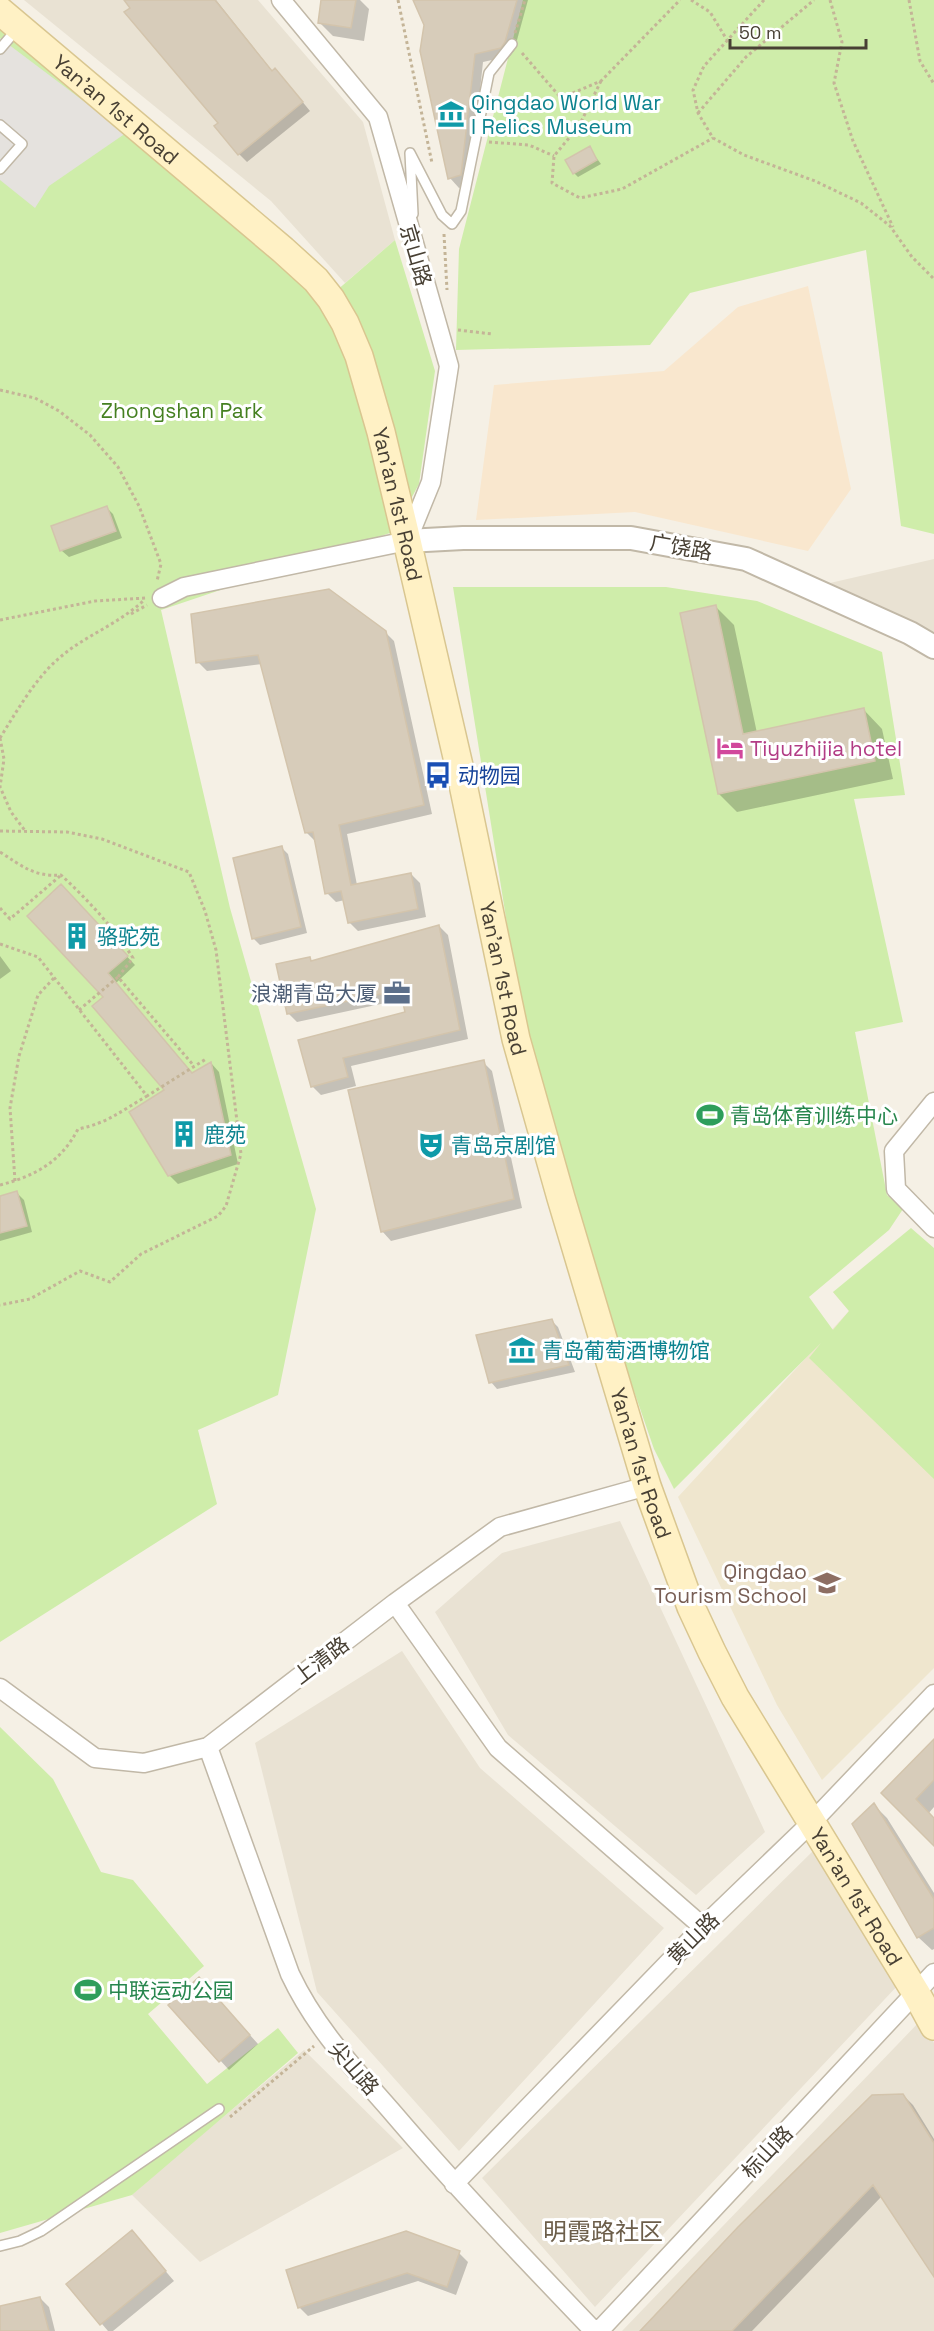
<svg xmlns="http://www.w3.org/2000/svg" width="934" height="2331" font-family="'Space Grotesk','Noto Sans SC',sans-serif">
	<rect width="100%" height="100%" fill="#f5f0e5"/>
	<path fill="#e9e2d3" d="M24,0h234l105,122 32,118 -50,43 -74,-82z
		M934,559v73l-104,-49z
		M620,1521l145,311 -69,63 -188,-160 -73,-123 67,-59z
		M402,1651l78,117 184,160 -205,223 -142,-159 -62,-249z
		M814,1850l86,133 -305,324 -113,-129z
		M922,2019l12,24v288h-312z
		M304,2050l99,98 -203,114 -68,-67 39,-35z"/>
	<path fill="#f9e7ce" d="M808,286l43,203 -43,62 -173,-39 -159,8 18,-135 170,-14 74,-64z"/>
	<path fill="#efe6ce" d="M934,1249v419l-112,112 -45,-75 -99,-208 171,-186 -16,-19z"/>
	<path fill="#cfedaa" d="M523,0h411v534l-33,-8 -35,-276 -176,43 -40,52 -194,5 3,-101z
		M0,1l328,297 67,-58 40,131 -16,113 -26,48 -232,78 69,298 86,301 -38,186 -80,35 19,74 -217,138z
		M453,587h213l91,14 125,51 23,143 -51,4 49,223 -48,10 32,163 16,14 -14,21 -80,67 24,33 16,-19 -16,-19 78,-64 23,20v231l-125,-121 12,-15 -147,146 -20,-40 -58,-168 -71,-245z
		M0,1727l53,52 48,93 32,8 71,86 -56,48 59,70 71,-56 20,25 -166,142 -132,38z"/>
	<path fill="#e5e2de" d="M0,38l126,95 -77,53 -14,22 -35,-28z"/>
	<path fill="#0003" d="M125,0h91l57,72 10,6 27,33 -63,51 -8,-8 -19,-31z
		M323,0h37l9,9 -5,32 -31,-5 -14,-14z
		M415,0h113l-14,51 -4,5 -27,6 -13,122 -11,4 -9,-10 -25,-154z
		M589,148l12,16 -23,13 -4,-4z
		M107,508l6,6 9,24 -53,19 -7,-6 -9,-24z
		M716,607l18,18 23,108 107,-23 18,19 11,50 -156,33 -18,-18z
		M385,632l9,9 38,173 -85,20 10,51 54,-11 9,9 6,34 -68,14 -9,-9 -4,-22 -9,2 -9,-9 -11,-51 -9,-9 -45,-169 -55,7 -9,-9z
		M281,847l7,7 19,79 -47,12 -7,-7z
		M69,895l66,70 -19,18 77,91 18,-11 8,9 19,92 -60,20 -9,-9 -3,-84 -61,-94z
		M439,926l9,9 20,104 -117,27 5,20 -35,9 -9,-9 -12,-45 107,-28 -3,-14 -107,23 -9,-9 22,-54 3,3z
		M0,956l11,15 -11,8z
		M483,1062l9,9 30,137 -131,33 -9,-10z
		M17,1193l7,7 8,32 -32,9v-43z
		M551,1320l7,7 17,45 -78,17 -6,-7z
		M934,1741v66l-6,7 6,6v24l-51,-51z
		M874,1805l13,13 47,75v56l-2,1 -14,-13z
		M208,1988l50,56 -29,26 -59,-65z
		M903,2095l10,10 21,34v136l-52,-79 -130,135h-110z
		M132,2232l42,49 -61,50h-5l-40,-47z
		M459,2253l9,9 -12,33 -38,-14 -110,35 -9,-9z
		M40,2298l9,9 6,24h-55v-23z"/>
	<path fill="#d7ccba" stroke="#d3c4ac" stroke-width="1.5" d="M124,0h91l57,71 3,-3 28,34 -65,53 -24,-29 4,-3 -94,-111 6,-4z
		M321,0h35l-5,28 -33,-5z
		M413,0h104l-12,42 -4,6 -26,6 -14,121 -13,4 -28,-128 4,-26z
		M590,146l7,14 -24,14 -8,-14z
		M107,506l9,25 -56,20 -9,-25z
		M329,589l57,42 38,174 -85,20 12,60 60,-12 7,36 -70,14 -7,-32 -16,3 -12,-62 -8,1 -47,-178 -62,8 -5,-49z
		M716,605l27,129 121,-26 11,53 -157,33 -38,-181z
		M282,846l19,81 -49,12 -19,-81z
		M61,884l67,72 -20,17 84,100 19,-11 20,93 -63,21 -39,-64 35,-22 -72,-84 11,-9 -76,-81z
		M439,925l21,105 -117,28 5,19 -37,10 -13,-47 107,-28 -5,-22 -113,24 -11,-50 34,-7 1,4z
		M484,1060l30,139 -133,33 -33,-142z
		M17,1191l10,35 -27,7v-37z
		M552,1319l17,46 -80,18 -13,-48z
		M934,1739v41l-18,19 18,19v28l-53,-53z
		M874,1803l60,96v29l-17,10 -65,-114z
		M199,1977l51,58 -31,27 -51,-57z
		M903,2094l31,49v134l-61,-92 -141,146h-92l98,-104 134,-132z
		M132,2230l34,41 -66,54 -34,-41z
		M406,2231l54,20 -13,36 -40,-14 -109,35 -12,-38z
		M40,2297l9,34h-49v-25z"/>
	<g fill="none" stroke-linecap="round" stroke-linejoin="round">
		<defs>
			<path id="service" d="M0,49l17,-20
				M0,125l22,19 -22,25
				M413,214l-3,-61 32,62 10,9 9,-13 28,-138 23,-29
				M0,2246l20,-5 21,-10 178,-122"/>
			<path id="minor" d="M162,598l22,-11 223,-46 24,-59 18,-116 -71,-249 -97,-117
				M934,1102l-40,49 2,38 38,39
				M395,1603l103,145 205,179
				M0,1688l95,70 49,5 64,-16 187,-144 105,-76 147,-41
				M208,1747l82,227c26,55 63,93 103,139 64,75 132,146 201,218
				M454,2184l249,-257 109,-105 122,-128
				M599,2331l335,-358"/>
			<path id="tertiary" d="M407,541l56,-3h168l115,21 164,74 24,14"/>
			<g id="secondary">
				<path id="s1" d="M0,11l283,239 33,30 15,19 14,24 14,33 22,76 26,109 53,229 56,269 45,159 86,288 44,121 21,45 23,45 181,296 18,33"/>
			</g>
		</defs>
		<use href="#service" stroke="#c1b8a7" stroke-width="12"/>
		<use href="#minor" stroke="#c1b8a7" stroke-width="21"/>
		<use href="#tertiary" stroke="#c1b8a7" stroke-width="26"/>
		<use href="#secondary" stroke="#d9c690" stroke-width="30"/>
		<path stroke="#c4b497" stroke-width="3" stroke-dasharray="3 3" stroke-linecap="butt" d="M398,0l34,163
			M691,0l19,12 17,28
			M764,0l-60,66 -11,24 5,23 15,25 31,17 71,26 46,22 29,23 22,31 22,22
			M830,0l12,42 -8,41 19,58 40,86
			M909,0l11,61 14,23
			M515,33l10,-33
			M522,53l39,45 40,-17 79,-81
			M601,81l-22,45 -25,30 -2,27 28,15 42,-9 91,-51
			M698,113l48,-56 68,-57
			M489,142l40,3 25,11
			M444,234l3,56
			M458,330l34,4
			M0,390l35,8 24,13 31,24 28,32 21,39 22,58 -4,17
			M131,614l16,-9
			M0,620l95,-19 51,-3
			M0,738c15,-24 35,-59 57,-78 26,-24 61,-35 87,-60
			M0,738l4,21 -4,28 11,25 15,20
			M0,831l67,1 35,7 87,33 16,39 11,39 25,204 -15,52 -8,10 -77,38 -31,28 -30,-11 -50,28 -30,6
			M0,852c22,14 34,25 61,23 26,24 53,53 72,83l-15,19
			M0,908l10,11 50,-43
			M0,944l38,13 109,139 59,-37
			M79,1010l39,-33 76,89
			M15,1181l-5,-73 9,-52 19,-61 16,-17
			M0,1185c35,-9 61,-23 78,-56 30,-6 43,-18 69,-33
			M230,2117l84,-71"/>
		<use href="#service" stroke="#fff" stroke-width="9"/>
		<use href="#minor" stroke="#fff" stroke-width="18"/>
		<use href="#tertiary" stroke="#fff" stroke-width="22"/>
		<use href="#secondary" stroke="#fff1c5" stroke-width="27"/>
	</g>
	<defs>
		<symbol id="museum-bare" viewBox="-9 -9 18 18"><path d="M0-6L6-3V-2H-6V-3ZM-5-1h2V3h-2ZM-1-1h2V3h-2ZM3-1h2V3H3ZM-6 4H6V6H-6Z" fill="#0f9aa8" stroke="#fff" stroke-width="2.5" paint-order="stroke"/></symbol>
		<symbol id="hotel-bare" viewBox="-9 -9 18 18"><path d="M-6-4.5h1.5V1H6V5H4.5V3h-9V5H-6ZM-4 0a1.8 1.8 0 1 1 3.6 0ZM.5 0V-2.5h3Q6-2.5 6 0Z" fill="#d1479c" stroke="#fff" stroke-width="2.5" paint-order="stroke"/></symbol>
		<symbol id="bus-bare" viewBox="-9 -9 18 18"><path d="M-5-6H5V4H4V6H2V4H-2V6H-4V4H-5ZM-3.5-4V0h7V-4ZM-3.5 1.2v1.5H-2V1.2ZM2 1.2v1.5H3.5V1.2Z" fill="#1a4fb4" stroke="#fff" stroke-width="2.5" paint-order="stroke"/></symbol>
		<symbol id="building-bare" viewBox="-9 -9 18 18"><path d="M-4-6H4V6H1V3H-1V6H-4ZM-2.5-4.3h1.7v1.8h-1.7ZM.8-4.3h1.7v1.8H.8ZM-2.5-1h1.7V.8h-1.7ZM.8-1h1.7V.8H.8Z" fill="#0f9aa8" stroke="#fff" stroke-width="2.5" paint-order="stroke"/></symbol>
		<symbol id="office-bare" viewBox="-9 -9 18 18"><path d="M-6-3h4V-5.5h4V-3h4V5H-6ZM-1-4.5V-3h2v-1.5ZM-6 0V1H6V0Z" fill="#5c6f8a" stroke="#fff" stroke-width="2.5" paint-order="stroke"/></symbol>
		<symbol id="stadium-bare" viewBox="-9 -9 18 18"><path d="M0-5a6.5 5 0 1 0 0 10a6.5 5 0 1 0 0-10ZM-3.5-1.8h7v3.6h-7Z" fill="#2e9e5b" stroke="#fff" stroke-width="2.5" paint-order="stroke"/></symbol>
		<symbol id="theatre-bare" viewBox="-9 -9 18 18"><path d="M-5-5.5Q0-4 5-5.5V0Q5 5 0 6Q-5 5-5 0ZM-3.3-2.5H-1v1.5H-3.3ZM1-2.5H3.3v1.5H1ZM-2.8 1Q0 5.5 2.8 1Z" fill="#0f9aa8" stroke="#fff" stroke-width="2.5" paint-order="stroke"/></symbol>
		<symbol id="school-bare" viewBox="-9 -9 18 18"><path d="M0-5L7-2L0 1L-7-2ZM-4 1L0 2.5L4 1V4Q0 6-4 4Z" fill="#8d6e63" stroke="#fff" stroke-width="2.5" paint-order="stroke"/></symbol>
	</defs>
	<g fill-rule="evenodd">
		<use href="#museum-bare" x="432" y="95" width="38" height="38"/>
		<use href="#hotel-bare" x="711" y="729" width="38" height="38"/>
		<use href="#bus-bare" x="419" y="756" width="38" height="38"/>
		<use href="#building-bare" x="58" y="917" width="38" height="38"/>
		<use href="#office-bare" x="378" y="974" width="38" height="38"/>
		<use href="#stadium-bare" x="691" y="1096" width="38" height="38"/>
		<use href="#building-bare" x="165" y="1115" width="38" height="38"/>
		<use href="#theatre-bare" x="412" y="1126" width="38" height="38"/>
		<use href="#museum-bare" x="503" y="1331" width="38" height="38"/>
		<use href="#school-bare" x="808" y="1564" width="38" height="38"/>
		<use href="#stadium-bare" x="69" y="1971" width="38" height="38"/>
	</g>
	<g text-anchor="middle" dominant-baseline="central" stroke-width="6" stroke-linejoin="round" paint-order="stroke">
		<g font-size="21" fill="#0d838f" stroke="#fff" text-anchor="start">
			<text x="471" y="102">Qingdao World War<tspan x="471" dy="24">I Relics Museum</tspan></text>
			<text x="97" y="936">骆驼苑</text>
			<text x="204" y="1134">鹿苑</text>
			<text x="451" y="1145">青岛京剧馆</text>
			<text x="542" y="1350">青岛葡萄酒博物馆</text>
		</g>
		<g font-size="21" fill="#484034" stroke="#fff">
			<text stroke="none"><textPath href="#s1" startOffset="152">Yan'an 1st Road</textPath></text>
			<text transform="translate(416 255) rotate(74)">京山路</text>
			<text stroke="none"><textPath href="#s1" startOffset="656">Yan'an 1st Road</textPath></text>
			<text transform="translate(681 547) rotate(10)">广饶路</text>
			<text stroke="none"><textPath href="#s1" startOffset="1142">Yan'an 1st Road</textPath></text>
			<text stroke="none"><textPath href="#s1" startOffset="1646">Yan'an 1st Road</textPath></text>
			<text transform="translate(321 1660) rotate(-37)">上清路</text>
			<text stroke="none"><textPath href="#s1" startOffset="2132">Yan'an 1st Road</textPath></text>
			<text transform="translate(693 1938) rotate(-45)">黄山路</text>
			<text transform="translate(354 2068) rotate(49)">尖山路</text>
			<text transform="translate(767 2152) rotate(-47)">标山路</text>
		</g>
		<g font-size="21" fill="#458021" stroke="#fff">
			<text x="182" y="410">Zhongshan Park</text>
		</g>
		<g font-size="21" fill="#b23c85" stroke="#fff" text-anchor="start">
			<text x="750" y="748">Tiyuzhijia hotel</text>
		</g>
		<g font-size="21" fill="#164399" stroke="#fff" text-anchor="start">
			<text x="458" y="775">动物园</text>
		</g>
		<g font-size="21" fill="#4e5e75" stroke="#fff" text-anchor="end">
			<text x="377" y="993">浪潮青岛大厦</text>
		</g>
		<g font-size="21" fill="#27864d" stroke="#fff" text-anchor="start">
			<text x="730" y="1115">青岛体育训练中心</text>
			<text x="108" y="1990">中联运动公园</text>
		</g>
		<g font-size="21" fill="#785e54" stroke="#fff" text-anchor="end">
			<text x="807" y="1571">Qingdao<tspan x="807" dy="24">Tourism School</tspan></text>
		</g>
		<g font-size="24" fill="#6c5e4a" stroke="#fff">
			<text x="603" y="2231">明霞路社区</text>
		</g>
	</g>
	<path d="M730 39v9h136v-9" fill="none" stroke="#484034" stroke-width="3"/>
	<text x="739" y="39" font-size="18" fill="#484034" stroke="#ffffff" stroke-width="4.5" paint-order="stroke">50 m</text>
</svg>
